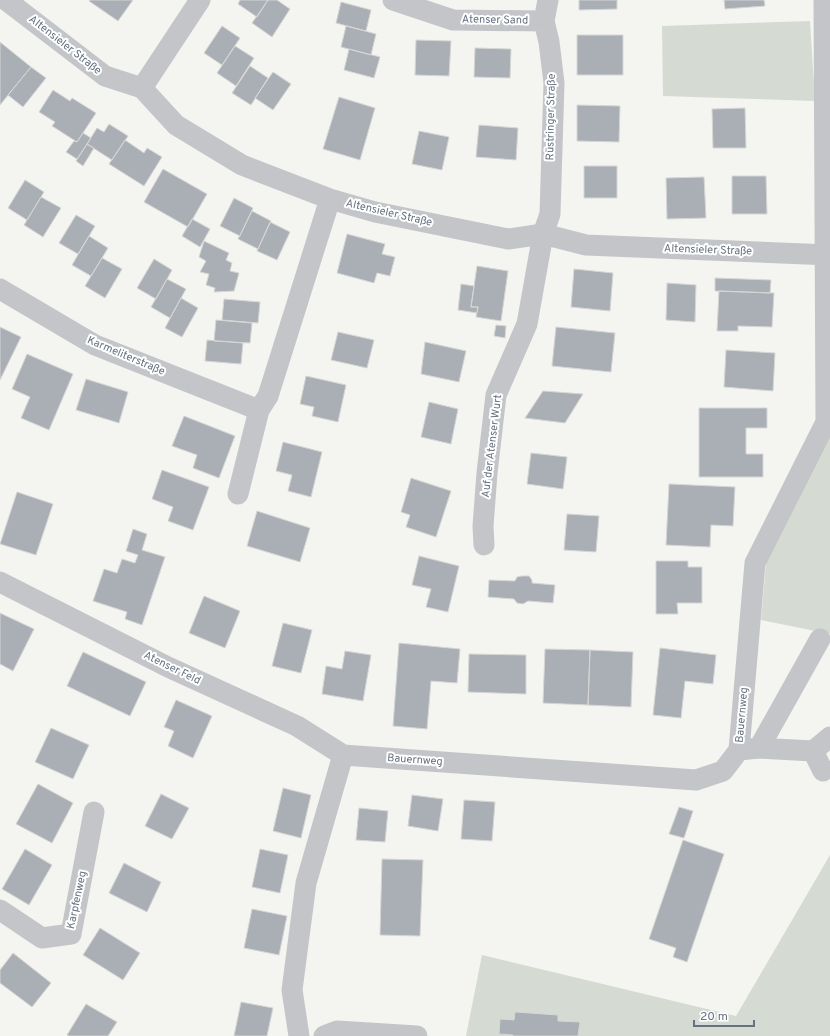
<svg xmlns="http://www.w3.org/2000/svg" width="830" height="1036" font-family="Overpass,sans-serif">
	<rect width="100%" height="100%" fill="#f4f5f1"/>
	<path fill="#d5dbd2" d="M810,21l5,80 -152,-5 -1,-70z
		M830,434v200l-69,-14 5,-57z
		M830,855v181h-364l16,-81 254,61z"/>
	<path fill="#a9afb5" stroke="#d6d6d4" d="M90,0h43l-15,21 -29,-20z
		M240,0h28l-11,17 -19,-13z
		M268,0h9l13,9 -18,28 -20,-14z
		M579,0h38v9l-38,1z
		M724,0h40l1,6 -40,3z
		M341,2l30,8 -5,21 -30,-8z
		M222,26l18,12 -18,27 -18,-12z
		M346,26l30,8 -5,21 -30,-8z
		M577,35h46v40h-46z
		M416,40l35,1 -2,35 -34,-1z
		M0,42l31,25 -31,38z
		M235,46l19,12 -18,28 -19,-13z
		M475,48l36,1 -1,29 -36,-1z
		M349,49l31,8 -6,21 -30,-8z
		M250,66l18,12 -17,27 -19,-12z
		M31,67l15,11 -23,29 -15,-12z
		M273,72l18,12 -18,26 -18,-12z
		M53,90l17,11 2,-3 24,15 -19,29 -25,-16 3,-4 -16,-10z
		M339,97l36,11 -15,52 -37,-11z
		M577,105l43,1 -1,36 -42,-1z
		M745,108l1,40h-33l-1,-39z
		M109,124l19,12 -16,24 -25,-16 10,-16 7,4z
		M479,125l39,3 -2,32 -40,-3z
		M419,131l30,6 -7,33 -30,-6z
		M83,133l8,5 -14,21 -11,-7 8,-11 3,1z
		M125,140l19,13 3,-5 15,9 -18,29 -35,-22z
		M87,144l7,4 -11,18 -7,-5z
		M584,166h33v32h-33z
		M163,169l44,25 -19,33 -44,-25z
		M732,176h34l1,38h-35z
		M704,177l2,41 -39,1 -1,-41z
		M25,180l19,12 -17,28 -19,-12z
		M41,197l20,11 -18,29 -19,-12z
		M234,198l19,10 -13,28 -20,-10z
		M252,211l19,10 -13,28 -20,-10z
		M76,215l19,11 -17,28 -19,-11z
		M192,219l18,10 -10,18 -18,-11z
		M270,222l20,10 -13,28 -20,-9z
		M347,234l38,10 -3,10 13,3 -5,19 -13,-3 -3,10 -37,-10z
		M89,236l19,12 -17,28 -19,-11z
		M204,241l25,12 -3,7 6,3 -2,8 9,2 -5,18 -20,1 1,-4 -9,-3 3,-11 -9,-2 6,-11 -7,-4z
		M102,258l20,11 -17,29 -20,-12z
		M154,259l18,11 -16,29 -19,-11z
		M477,266l31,5 -7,50 -25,-4 2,-10h-7z
		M574,269l39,4 -3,38 -39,-4z
		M715,278l56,2 -1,13 -55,-2z
		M167,279l19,10 -16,29 -19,-11z
		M667,283l29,2 -1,37 -29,-2z
		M461,284l13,2 -3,21h7l-1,6 -19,-3z
		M719,291l55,2 -2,34 -34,-1v5h-21z
		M181,298l17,10 -16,29 -17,-9z
		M224,299l36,3 -2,21 -36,-3z
		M216,320l36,3 -2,20 -36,-2z
		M496,325l10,1 -1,12 -11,-2z
		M0,327l21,10 -21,43z
		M556,327l59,6 -4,39 -59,-6z
		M338,332l36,8 -7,28 -36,-8z
		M207,340l36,3 -2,21 -36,-3z
		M425,342l41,9 -7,31 -38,-8z
		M726,350l49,3 -2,38 -49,-4z
		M27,354l46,20 -24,56 -28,-12 9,-21 -18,-8z
		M306,376l40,9 -8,37 -26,-6 2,-9 -14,-3z
		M86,379l42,13 -9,31 -43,-13z
		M543,391l40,3 -18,29 -40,-5z
		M429,402l29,7 -7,35 -30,-7z
		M699,408h68v20h-21v26h17v23h-64z
		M184,416l51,20 -16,42 -26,-10 4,-13 -25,-9z
		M283,442l39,10 -11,45 -23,-6 4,-16 -16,-4z
		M531,453l36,4 -4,32 -36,-5z
		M162,470l47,17 -16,43 -25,-9 5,-14 -21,-8z
		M411,478l40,13 -15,46 -30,-10 4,-12 -9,-3z
		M669,484l66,3 -2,39 -22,-1 -1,22 -44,-2z
		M17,492l36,12 -17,51 -36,-11z
		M257,511l53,17 -10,34 -53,-16z
		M567,514l32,2 -3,36 -32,-2z
		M133,529l14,5 -5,16 23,7 -23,68 -17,-6 2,-7 -34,-11 11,-32 13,4 5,-14 13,4 3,-8 -12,-4z
		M419,556l40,10 -11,46 -22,-5 5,-18 -19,-4z
		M656,561h32v6h14v36h-25l1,11h-22z
		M522,576h7l3,4v3l23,2 -2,18 -25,-2 -5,3 -6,-1 -3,-4 -26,-2 1,-17 26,1 2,-4z
		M204,596l36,15 -15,37 -36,-15z
		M0,613l34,16 -21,42 -13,-7z
		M283,623l29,7 -11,43 -29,-7z
		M399,643l61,6 -3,34 -26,-2 -4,48 -34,-3z
		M660,648l56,7 -3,29 -28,-3 -4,37 -28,-3z
		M545,649l45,1 -2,55 -45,-2z
		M590,650l43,2 -2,55 -43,-2z
		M345,651l26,4 -8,46 -41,-7 4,-28 16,3z
		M83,652l63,30 -16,34 -63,-30z
		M469,654l57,1v39l-58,-2z
		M176,700l36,16 -19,42 -25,-12 6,-15 -10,-4z
		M51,728l38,17 -16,34 -38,-17z
		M38,784l35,19 -21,40 -36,-19z
		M283,788l28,7 -10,43 -28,-7z
		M161,794l28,14 -17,31 -27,-13z
		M412,795l31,4 -5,32 -30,-5z
		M464,800l31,2 -3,39 -31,-2z
		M679,807l14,4 -9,27 -15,-4z
		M359,808l29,3 -3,31 -29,-2z
		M683,840l41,14 -37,108 -14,-5 3,-9 -27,-9z
		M25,849l27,16 -23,40 -27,-16z
		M260,849l28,6 -8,38 -28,-6z
		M382,859l41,1 -3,76 -40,-1z
		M124,863l37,19 -14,30 -38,-19z
		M252,909l35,7 -8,39 -35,-7z
		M100,928l40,25 -17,27 -40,-25z
		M13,953l38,30 -19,24 -32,-24v-13z
		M241,1002l32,6 -6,28h-33z
		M86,1004l31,18 -9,14h-39l-2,-1z
		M515,1012l43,3v6l22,1 -2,14h-65v-1l-14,-1 1,-15 14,1z"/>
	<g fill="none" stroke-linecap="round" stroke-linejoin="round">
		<path stroke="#c3c5c9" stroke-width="21" d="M6,0l99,76 37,12 34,37 66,40 88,34 45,13 133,27 35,-5 43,11 244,10
			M393,0l60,20 91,1
			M142,88l58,-88
			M0,289l95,56 164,65 9,-14 62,-197
			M238,494l21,-84
			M484,545l-1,-19 4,-53 9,-78 31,-71 16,-90 7,-20 4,-131 -5,-41 -5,-21 4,-21
			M0,582l168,85 129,59 46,29 353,25 27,-9 16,-21 16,-187 71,-141 -2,-422
			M759,748l54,3 10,20
			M739,750l20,-2 61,-109
			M813,751l17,-14
			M0,910l42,28 29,-4 23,-122
			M299,1036l-7,-46 14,-107 37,-128
			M324,1036l13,-5 80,5"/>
	</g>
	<g text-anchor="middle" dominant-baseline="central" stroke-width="4" stroke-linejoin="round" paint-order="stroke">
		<g font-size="11" fill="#657281" stroke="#fff">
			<text transform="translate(495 20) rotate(1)">Atenser Sand</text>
			<text transform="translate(65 45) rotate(38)">Altensieler Straße</text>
			<text transform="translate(551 117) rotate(-89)">Rüstringer Straße</text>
			<text transform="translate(389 213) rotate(13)">Altensieler Straße</text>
			<text transform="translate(708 250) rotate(2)">Altensieler Straße</text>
			<text transform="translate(126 356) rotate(23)">Karmeliterstraße</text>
			<text transform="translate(492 446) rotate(-83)">Auf der Atenser Wurt</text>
			<text transform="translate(172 668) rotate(26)">Atenser Feld</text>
			<text transform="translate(742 715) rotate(-85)">Bauernweg</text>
			<text transform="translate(415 760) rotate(4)">Bauernweg</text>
			<text transform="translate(77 900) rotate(-78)">Karpfenweg</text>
		</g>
	</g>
	<path d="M694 1020v6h60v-6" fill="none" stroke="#657281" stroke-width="2"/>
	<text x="700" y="1020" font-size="12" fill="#657281" stroke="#ffffff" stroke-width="3" paint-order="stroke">20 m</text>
</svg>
